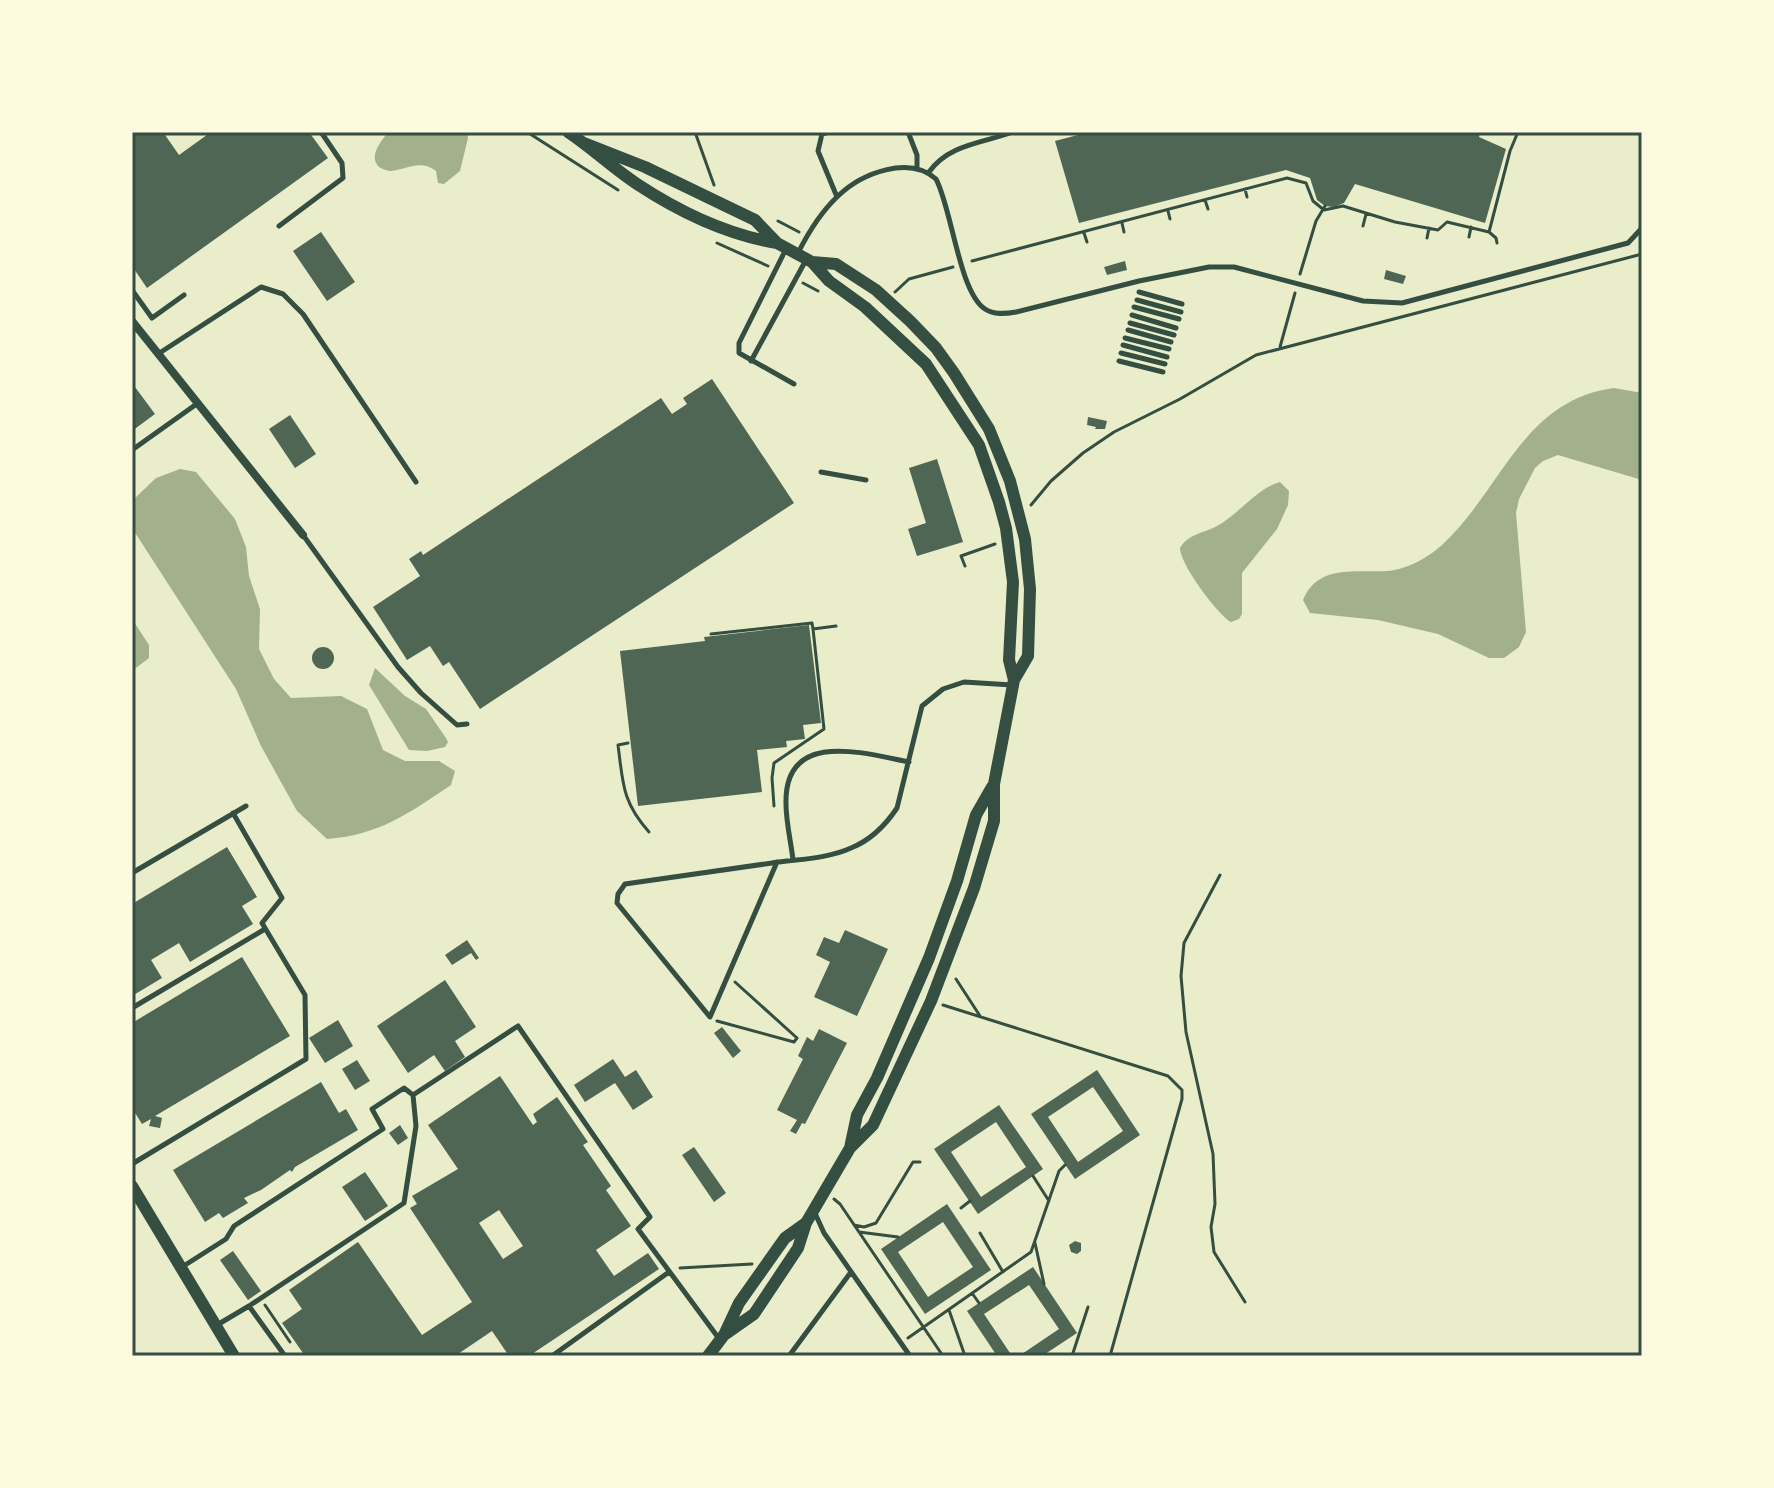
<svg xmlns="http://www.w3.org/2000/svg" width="1774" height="1488" font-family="Jost,sans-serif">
	<rect width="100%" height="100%" fill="#e9edc9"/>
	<path fill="#a3b18a" d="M388,132h79l1,6 -8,33 -16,13 -6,-1 -2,-12c-15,-12 -29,-2 -45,0 -3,0 -9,-2 -12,-4 -11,-11 2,-25 9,-35z
		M1614,388l28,5v87l-84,-25 -15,6 -8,7 -16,31 -3,14 10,119 -7,15 -15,11h-15l-51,-24 -60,-14 -68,-7 -7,-13c15,-37 54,-27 85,-29 20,-2 41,-14 55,-27 59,-55 80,-144 171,-156z
		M180,469l16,3 39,47 11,28 3,29 11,33 -1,40 15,30 17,19 50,-2 26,13 16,41 22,11h34l16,10 -4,14c-42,28 -71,50 -124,54l-30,-28 -36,-65 -25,-57 -104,-161 1,-28 23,-22z
		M1280,482l9,9 -1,14 -11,24 -35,44v41l-3,5 -8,3c-14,-8 -51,-58 -51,-74 8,-14 24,-15 37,-22 22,-12 39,-37 63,-44z
		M132,619l17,26v13l-17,13z
		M375,668l30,28 21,13 20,29 2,4 -3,5 -18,4 -18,-1 -40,-65z"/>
	<path fill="#4f6655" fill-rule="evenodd" d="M132,132h31l16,23 32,-23h98l19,26 -181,130 -15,-22z
		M1089,132h391l-1,5 27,12 -21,74 -130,-39 -11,19 -10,4 -9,-1 -8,-6 -7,-22 -24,-8 -207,53 -24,-82z
		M321,232l34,50 -28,19 -34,-50z
		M1125,261l2,9 -20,5 -3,-8z
		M1386,270l20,6 -3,8 -19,-5z
		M712,379l82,124 -314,206 -31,-47 -6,4 -13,-20 -23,14 -34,-53 47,-31 -11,-17 12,-8 2,4 238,-157 11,16 15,-10 -4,-6z
		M132,383l23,31 -23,17z
		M290,415l26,39 -21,14 -26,-39z
		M1088,417l19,4 -2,8h-10l1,-2 -9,-2z
		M937,459l26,83 -46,14 -9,-27 18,-6 -17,-55z
		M809,625l12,98 -18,2 2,14 -19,2 1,6 -30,3 5,42 -124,14 -18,-155 85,-10 -1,-4z
		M312 658a11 11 0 1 1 22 0a11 11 0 1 1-22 0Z
		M227,847l30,50 -15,9 11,18 -63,38 -11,-19 -28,17 11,18 -30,18v-92z
		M845,930l43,19 -31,67 -43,-19 16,-35 -14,-7 8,-18 15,6z
		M467,940l12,18 -3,2 -5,-7 -19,12 -7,-10z
		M242,957l48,79 -135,80 7,2 -2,10 -11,-2 2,-7 -9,5 -10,-16v-85z
		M445,980l31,47 -21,14 10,16 -20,14 -11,-16 -26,18 -31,-47z
		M338,1020l15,26 -28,17 -16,-25z
		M722,1027l19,24 -8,7 -19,-25z
		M819,1029l28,14 -42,81 -3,-1 -6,11 -6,-3 7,-11 -20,-10 26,-51 -5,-3 9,-19 6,4z
		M613,1059l12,18 11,-7 17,27 -20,13 -18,-27 -30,19 -11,-17z
		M357,1060l13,21 -15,9 -13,-21z
		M1097,1070l43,65 -65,44 -44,-65zM1093,1087l30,44 -45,31 -30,-45z
		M500,1076l33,49 4,-3 -4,-8 24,-17 31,45 -5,3 28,41 -5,4 25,36 -35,24 18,26 34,-23 11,16 -130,87h-20l-17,-25 -37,25h-150l-23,-33 20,-14 -13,-19 69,-48 64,93 50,-33 -62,-94 7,-4 -5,-8 46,-27 -30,-44zM499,1210l24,36 -20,13 -24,-36z
		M321,1082l18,31 7,-4 12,21 -63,37 -3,5 -2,-2 -29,20 -17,8 4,5 -25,15 -4,-5 -14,9 -32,-52z
		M999,1105l44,64 -65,45 -44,-65zM996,1122l30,45 -45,30 -30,-45z
		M400,1125l8,13 -10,7 -9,-12z
		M694,1147l32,46 -12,9 -32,-47z
		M365,1172l23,34 -23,15 -23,-34z
		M947,1204l44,66 -66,44 -44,-65zM943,1222l30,45 -45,30 -30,-45z
		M1075,1241l6,2v8l-4,3 -6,-2 -2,-7z
		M233,1251l28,40 -13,9 -28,-40z
		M1033,1267l44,66 -35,23h-23l40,-27 -30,-44 -45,29 28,42h-15l-30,-45z"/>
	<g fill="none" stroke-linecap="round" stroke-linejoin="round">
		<path stroke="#344e41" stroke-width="3" d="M527,132l91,58
			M695,132l19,53
			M1245,189l2,8
			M1205,200l3,9
			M1168,211l2,8
			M778,221l21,11
			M1122,223l2,9
			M1363,226l3,-12
			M1489,232l7,6 1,5
			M1084,233l3,9
			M1469,237l2,-10
			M1427,238l2,-10
			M717,243l51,23
			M972,261l315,-83 19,5 7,18 11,9 19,-4 52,16 43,8 9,-8 42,10 21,-81 8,-19
			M1300,274l16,-53 9,-15
			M803,283l15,8
			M895,292l14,-13 44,-12
			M1280,347l15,-54
			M1031,505l20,-24 32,-28 31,-21 66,-33 76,-44 386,-101
			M965,566l-4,-10 34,-12
			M711,634l101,-11 1,6 23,-3
			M628,743l-10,2c5,38 4,57 31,87
			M774,806l-2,-28 2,-15 50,-34 -11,-100
			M1220,875l-36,68 -3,33 5,56 27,122 2,50 -4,23 3,25 31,50
			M956,979l24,37
			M943,1005l225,71 14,14v9l-72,257
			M717,1021l77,21 3,-4 -62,-56
			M1033,1176l16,25
			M834,1199l6,5 103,152
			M961,1208l9,-7
			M854,1225l10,2 12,-4 37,-61h7
			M859,1232l39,5
			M980,1233l23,39
			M1035,1243l9,41
			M680,1268l72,-4
			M972,1293l7,10
			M265,1305l25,37
			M949,1310l16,46
			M908,1338l123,-86 28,-81 6,-6
			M1072,1356l16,-49"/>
		<path stroke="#344e41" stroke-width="5" d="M829,132l-7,2 -4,17 19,46
			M908,132l9,23v12
			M929,172c20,-28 54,-29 84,-40
			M279,226l64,-48 -1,-15 -21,-31
			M786,249l-47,94v10l55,31
			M798,253c10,-20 24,-42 40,-57 24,-23 71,-41 98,-17 16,30 23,113 49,130 9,6 20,5 31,3l123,-31 70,-14h25l129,34 39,2 226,-60 14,-15
			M132,290l20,28 32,-23
			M1139,292l43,12
			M1137,300l44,12
			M1134,307l45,12
			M1132,315l44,13
			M1130,323l44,12
			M1128,330l43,12
			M1125,338l44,11
			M1123,345l44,12
			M1121,353l44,11
			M158,354l103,-67 22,7 20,20 113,168
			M751,361l55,-101
			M1119,361l44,11
			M132,450l66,-47
			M821,472l45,8
			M303,535l95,132 23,26 36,32 10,-1
			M793,860c-2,-18 -7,-38 -7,-56 -2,-75 78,-51 123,-42
			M777,862l-67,155 -93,-114 1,-9 7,-10c49,-7 98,-14 147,-21 26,-4 55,-4 79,-15 20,-8 34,-22 46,-40l25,-102 21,-17 21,-7 48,3
			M132,873l114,-67
			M132,1008l133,-79
			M132,1164l174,-105 -1,-64 -43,-72 20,-25 -49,-85
			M814,1211l10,22 86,123
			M182,1267l44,-28 8,-13 149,-97 -11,-20 32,-21 9,7
			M249,1306l36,50
			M217,1325l32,-19 155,-103 12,-77 -3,-31 105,-69 132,191 -12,12 82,111
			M552,1356l117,-84
			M789,1356l62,-84"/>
		<path stroke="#344e41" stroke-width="8" d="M132,321l171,214"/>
		<path stroke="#344e41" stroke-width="12" d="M568,132c24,16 45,36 69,52 41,27 91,51 140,59
			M584,143l61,24 110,53 22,23 35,19 17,19 36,26 61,57 53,81 20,57 7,26 7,54 -4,78 5,20
			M850,1148l7,-33 20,-37 52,-120 28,-77 19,-66 16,-28
			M132,1186l102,170
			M724,1335l30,-21 44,-66 8,-25 44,-75 23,-23 58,-124 43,-113 20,-67v-37l20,-104 14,-24 2,-67 -5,-50 -15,-58 -21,-52 -35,-56 -18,-25 -26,-27 -34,-31 -40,-26 -24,-2
			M708,1356l16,-21 15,-32 46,-65 21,-15"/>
	</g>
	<rect width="1774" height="1488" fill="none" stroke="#fefae0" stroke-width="268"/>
	<rect x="134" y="134" width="1506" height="1220" fill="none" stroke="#344e41" stroke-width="3"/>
</svg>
